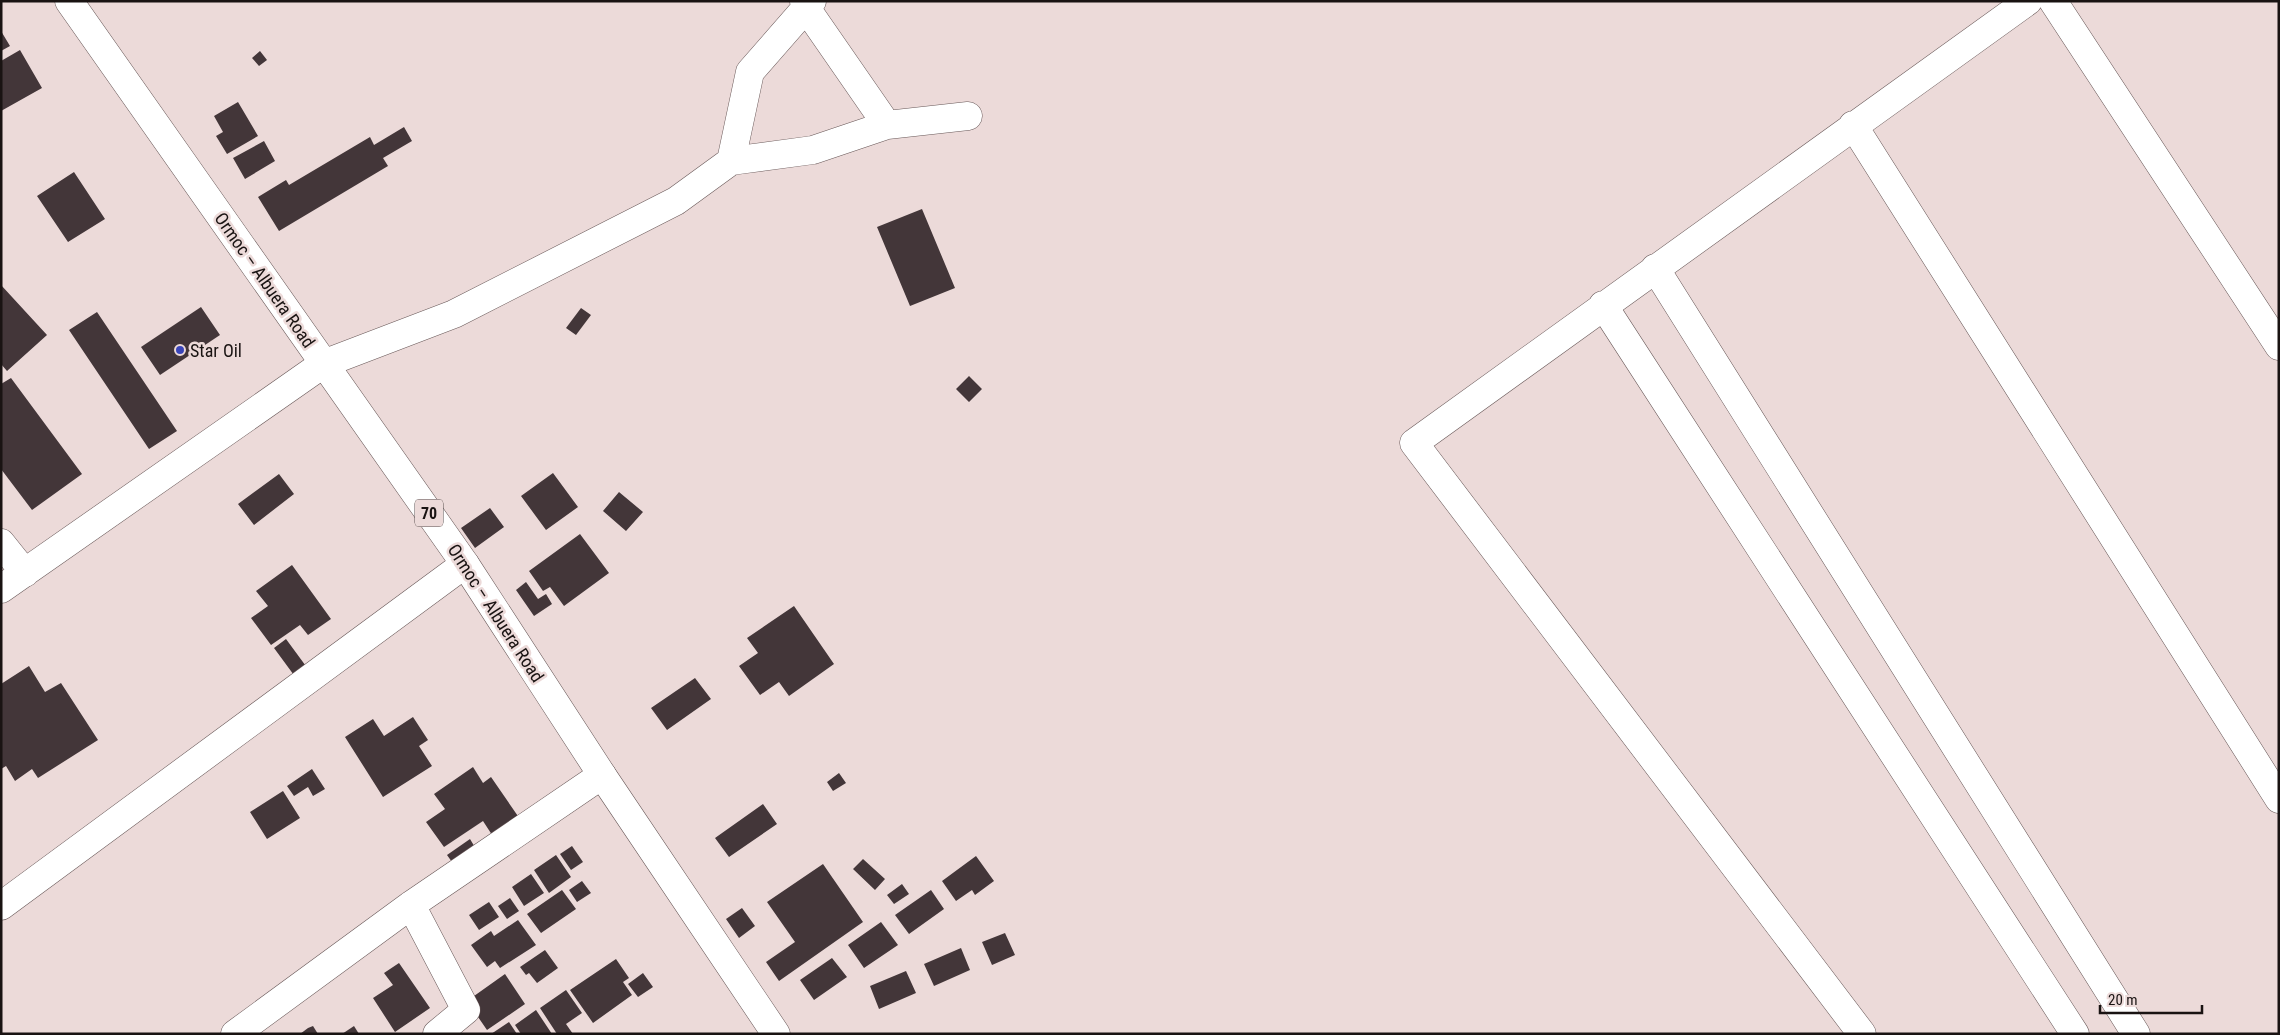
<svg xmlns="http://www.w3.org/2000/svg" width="2280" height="1035" font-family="'Roboto Condensed',sans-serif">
	<rect width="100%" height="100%" fill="#ecdad9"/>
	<path fill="#433639" d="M1,31l9,15 -9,5z
		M20,50l22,38 -41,23v-50z
		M260,51l7,9 -8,6 -7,-8z
		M238,102l20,34 -31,18 -11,-18 7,-4 -9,-16z
		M404,127l8,14 -29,17 5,8 -109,65 -21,-34 28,-17 3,5 81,-48 4,8z
		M264,141l11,20 -30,18 -12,-21z
		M74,172l31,47 -37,23 -31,-46z
		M922,209l33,79 -45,18 -33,-79z
		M1,285l46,50 -40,36 -6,-7z
		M201,307l19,28 -60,40 -19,-28z
		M581,308l10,7 -15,20 -10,-7z
		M97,312l80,119 -28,18 -80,-119z
		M969,376l13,13 -13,13 -13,-13z
		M11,378l71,96 -50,36 -31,-41v-85z
		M553,473l25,34 -32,23 -25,-34z
		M279,474l15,20 -40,31 -16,-21z
		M619,492l24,20 -17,19 -23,-20z
		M490,508l14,19 -29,21 -14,-20z
		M580,534l29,39 -45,33 -14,-19 -7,4 -14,-20z
		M292,565l39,54 -23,16 -8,-10 -29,20 -20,-27 17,-12 -12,-15z
		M526,582l12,17 8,-5 6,10 -18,12 -18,-26z
		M794,606l40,58 -45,32 -10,-14 -19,13 -21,-29 19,-13 -11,-15z
		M286,639l25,34 -12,9 -25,-34z
		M29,666l16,26 16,-9 37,57 -60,38 -6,-9 -17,12 -9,-15 -5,3v-85z
		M695,678l16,21 -44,31 -16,-22z
		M413,717l15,23 -9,6 13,20 -49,31 -38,-60 28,-18 11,17z
		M473,767l10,16 8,-6 31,45 -26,19 -13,-20 -39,26 -18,-25 19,-13 -11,-15z
		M312,769l13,20 -12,7 -5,-9 -14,9 -7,-10z
		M839,773l7,10 -13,8 -6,-9z
		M283,791l17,27 -33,21 -17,-27z
		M763,804l14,20 -48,33 -14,-19z
		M470,839l9,15 -22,15 -10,-14z
		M572,846l11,16 -12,8 -11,-16z
		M556,855l15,22 -22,16 -15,-23z
		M976,856l18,25 -19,14 -3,-5 -16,11 -14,-20z
		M863,859l22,20 -10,11 -22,-21z
		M823,864l40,58 -84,59 -13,-19 29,-20 -28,-40z
		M531,874l13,19 -20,13 -12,-19z
		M582,881l9,12 -14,9 -8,-12z
		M902,884l7,10 -15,10 -7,-9z
		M562,890l14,19 -35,24 -14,-19z
		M931,890l13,19 -35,25 -14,-19z
		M510,898l9,13 -12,8 -9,-13z
		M489,902l10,15 -20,13 -10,-15z
		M742,908l13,18 -16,12 -13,-19z
		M518,920l18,25 -36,23 -5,-7 -8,6 -16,-22 20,-14 3,5z
		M881,922l17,23 -34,23 -16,-23z
		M1005,933l10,22 -23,10 -10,-23z
		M961,948l9,22 -36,16 -10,-22z
		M545,950l13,18 -21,15 -8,-10 -3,2 -6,-8z
		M832,958l15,19 -33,23 -14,-20z
		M616,959l13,19 -6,4 9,13 -39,28 -23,-33z
		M399,963l31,45 -35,24 -22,-34 20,-13 -9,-12z
		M906,971l10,22 -37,16 -9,-23z
		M643,973l10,14 -15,10 -10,-13z
		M505,974l20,30 -38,26 -20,-29z
		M566,990l16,23 -16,11 7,10h-16l-17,-26z
		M536,1010l16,24h-31l-6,-9z
		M509,1022l8,12h-26z
		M313,1026l5,8h-18l8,-6z
		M354,1026l5,8h-17z"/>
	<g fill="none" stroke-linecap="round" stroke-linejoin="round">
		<defs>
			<path id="minor" d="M804,1l2,7 81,117
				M2053,1l226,345
				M1853,125l426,674
				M731,161l82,-11 74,-25 81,-9
				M1655,268l481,766
				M1603,305l472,729
				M1,543l24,30
				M1,589l322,-225 131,-50 222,-113 55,-40 19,-89 62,-71
				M411,905l55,105 -29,24
				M1,906l464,-342
				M235,1034l176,-129 191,-130
				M1862,1034l-448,-591 614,-442"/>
			<path id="highway" d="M69,1l396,563 137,211 174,259"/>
		</defs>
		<use href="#minor" stroke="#685858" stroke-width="29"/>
		<use href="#highway" stroke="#685858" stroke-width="29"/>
		<use href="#minor" stroke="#fff" stroke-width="28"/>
		<use href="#highway" stroke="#fff" stroke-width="28"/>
	</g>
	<circle fill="#3a45b9" stroke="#ecdad9" stroke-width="2" cx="180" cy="350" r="5"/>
	<g text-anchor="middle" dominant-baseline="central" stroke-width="5" stroke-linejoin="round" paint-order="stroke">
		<rect fill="#ecdad9" stroke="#584f4e" stroke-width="1" x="415" y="499.5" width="28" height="27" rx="4"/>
		<g font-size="16" font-weight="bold" fill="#191312">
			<text x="429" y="513">70</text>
		</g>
		<g font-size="18" fill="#191312" stroke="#ecdad9">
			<text transform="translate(265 280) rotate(55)">Ormoc – Albuera Road</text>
			<text transform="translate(496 613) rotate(57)">Ormoc – Albuera Road</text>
		</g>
		<g font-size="18" fill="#191312" stroke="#ecdad9" text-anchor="start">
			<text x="190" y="350">Star Oil</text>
		</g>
	</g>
	<rect width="2280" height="1035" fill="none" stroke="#191312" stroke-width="5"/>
	<path d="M2100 1005v8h102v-8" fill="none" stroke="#191312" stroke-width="2.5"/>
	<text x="2108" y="1005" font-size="15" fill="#191312" stroke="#ecdad9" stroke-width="4" paint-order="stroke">20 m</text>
</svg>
